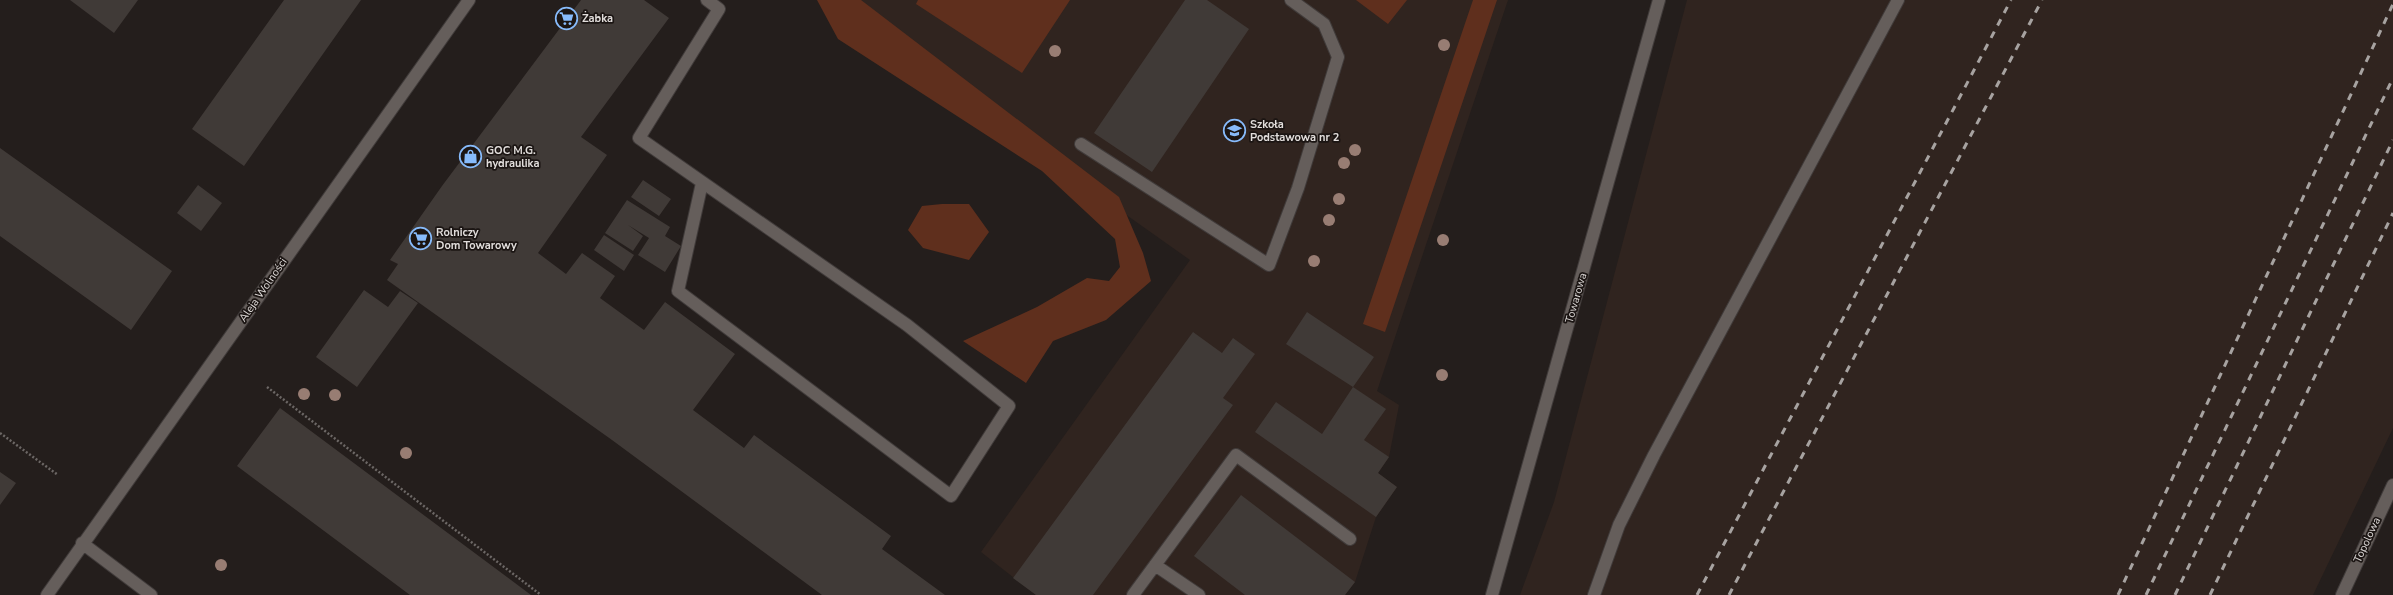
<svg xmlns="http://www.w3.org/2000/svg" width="2393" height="595" font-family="'Nunito Sans',sans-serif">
	<rect width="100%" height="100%" fill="#241e1c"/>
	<path fill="#30241f" d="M823,0h685l-131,391 22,14 -10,52 -11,16 19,14 -21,30 -21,65 -10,13h-309l-55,-43 209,-292z
		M1687,0h706v428l-80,167h-793l34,-93z"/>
	<path fill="#5f2f1d" d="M817,0h44l258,197 24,56 8,28 -45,39 -53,21 -27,42 -63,-42 74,-34 50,-29 22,3 11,-14 -5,-28 -73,-68 -204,-132z
		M918,0h152l-48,73 -106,-69z
		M1356,0h51l-19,24z
		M1473,0h24l-112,332 -22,-8z
		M942,204h27l20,28 -20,28 -46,-12 -15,-18 14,-24z"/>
	<path fill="#403a37" d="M70,0h68l-24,33z
		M284,0h77l-117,166 -52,-37z
		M581,0h63l25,18 -88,119 26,18 -69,98 28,21 16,-21 33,23 -15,22 44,32 21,-28 70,52 -42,56 51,38 10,-13 137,101 -9,13 63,46h-123l-210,-155 -225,-160 11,-16 -8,-4 52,-74z
		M1185,0h22l42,29 -97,143 -58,-39z
		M0,148l172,123 -41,59 -131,-94z
		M643,180l28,19 -12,17 -28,-19z
		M198,185l24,18 -21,28 -24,-18z
		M627,200l43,27 -5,9 16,10 -16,26 -27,-17 11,-17 -21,-13 15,11 -10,15 -28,-18z
		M604,235l30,20 -10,16 -30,-21z
		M364,290l24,17 12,-16 18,12 -61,84 -41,-30z
		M1307,312l67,45 -21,30 -67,-43z
		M1193,332l29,21 11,-15 22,16 -32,44 10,7 -140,190h-57l-23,-17z
		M1353,387l33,22 -22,31 25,17 -11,16 19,14 -21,30 -121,-85 21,-30 46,32z
		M280,408l251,187h-121l-173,-129z
		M0,472l16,11 -16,22z
		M1241,495l114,87 -10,13h-100l-51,-39z"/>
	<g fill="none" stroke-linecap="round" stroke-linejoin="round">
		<defs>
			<path id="minor" d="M1081,144l188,121 29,-77 40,-131 -14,-33 -33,-24
				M702,183l-24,108 273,205 58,-90 -102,-81 -268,-187 80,-129 -12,-9
				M82,543l69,52
				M1155,565l44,30
				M47,595l422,-595
				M1133,595l103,-140 114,84
				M1492,595l167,-595
				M1594,595l25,-70 35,-70 244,-455
				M2342,595l51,-110"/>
		</defs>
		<use href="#minor" stroke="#403b3a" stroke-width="14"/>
		<path stroke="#6c6765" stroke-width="2.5" stroke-dasharray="2 2" stroke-linecap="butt" d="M267,387l274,208
			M0,433l58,42"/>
		<use href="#minor" stroke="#655e5b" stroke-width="12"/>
		<path stroke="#a7a3a1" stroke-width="3" stroke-dasharray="7 7" stroke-linecap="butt" d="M1697,595l314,-595
			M1729,595l313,-595
			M2118,595l275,-591
			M2146,595l247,-517
			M2175,595l218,-455
			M2210,595l183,-382"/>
	</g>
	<g fill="#987d73">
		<circle cx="1444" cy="45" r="6"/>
		<circle cx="1055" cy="51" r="6"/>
		<circle cx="1355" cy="150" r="6"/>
		<circle cx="1344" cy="163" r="6"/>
		<circle cx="1339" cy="199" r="6"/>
		<circle cx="1329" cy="220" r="6"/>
		<circle cx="1443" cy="240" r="6"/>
		<circle cx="1314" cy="261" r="6"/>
		<circle cx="1442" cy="375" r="6"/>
		<circle cx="304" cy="394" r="6"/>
		<circle cx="335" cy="395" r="6"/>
		<circle cx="406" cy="453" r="6"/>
		<circle cx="221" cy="565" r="6"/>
	</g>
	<defs>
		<symbol id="supermarket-ring" viewBox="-11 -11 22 22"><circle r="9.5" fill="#1b1513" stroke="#87bbfb" stroke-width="1.5"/><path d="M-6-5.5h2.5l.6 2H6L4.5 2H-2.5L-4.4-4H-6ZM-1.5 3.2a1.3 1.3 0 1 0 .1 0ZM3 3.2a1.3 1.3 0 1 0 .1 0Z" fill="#87bbfb"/></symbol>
		<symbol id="school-ring" viewBox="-11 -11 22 22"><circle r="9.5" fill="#1b1513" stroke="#87bbfb" stroke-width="1.5"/><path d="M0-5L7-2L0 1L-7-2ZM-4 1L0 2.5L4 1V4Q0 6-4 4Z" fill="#87bbfb"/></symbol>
		<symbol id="shop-ring" viewBox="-11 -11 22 22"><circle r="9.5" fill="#1b1513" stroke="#87bbfb" stroke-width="1.5"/><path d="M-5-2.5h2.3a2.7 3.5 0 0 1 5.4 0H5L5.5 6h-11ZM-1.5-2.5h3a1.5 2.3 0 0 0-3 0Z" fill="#87bbfb"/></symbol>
	</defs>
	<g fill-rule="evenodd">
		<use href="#supermarket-ring" x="554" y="6" width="25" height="25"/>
		<use href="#school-ring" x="1222" y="118" width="25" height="25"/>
		<use href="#shop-ring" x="458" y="144" width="25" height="25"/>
		<use href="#supermarket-ring" x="408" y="226" width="25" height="25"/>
	</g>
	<g text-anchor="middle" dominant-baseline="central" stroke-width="3.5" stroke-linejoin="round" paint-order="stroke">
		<g font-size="11" font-weight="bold" fill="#e1dddb" stroke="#1b1513" text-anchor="start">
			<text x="582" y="18">Żabka</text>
			<text x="1250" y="124">Szkoła<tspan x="1250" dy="13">Podstawowa nr 2</tspan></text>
			<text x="486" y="150">GOC M.G.<tspan x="486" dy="13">hydraulika</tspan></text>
			<text x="436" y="232">Rolniczy<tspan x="436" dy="13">Dom Towarowy</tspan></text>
		</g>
		<g font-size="11" fill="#e1dddb" stroke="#1b1513">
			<text transform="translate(263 290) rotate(-55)">Aleja Wolności</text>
			<text transform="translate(1576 298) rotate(-74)">Towarowa</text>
			<text transform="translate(2367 540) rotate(-65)">Topolowa</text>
		</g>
	</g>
</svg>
